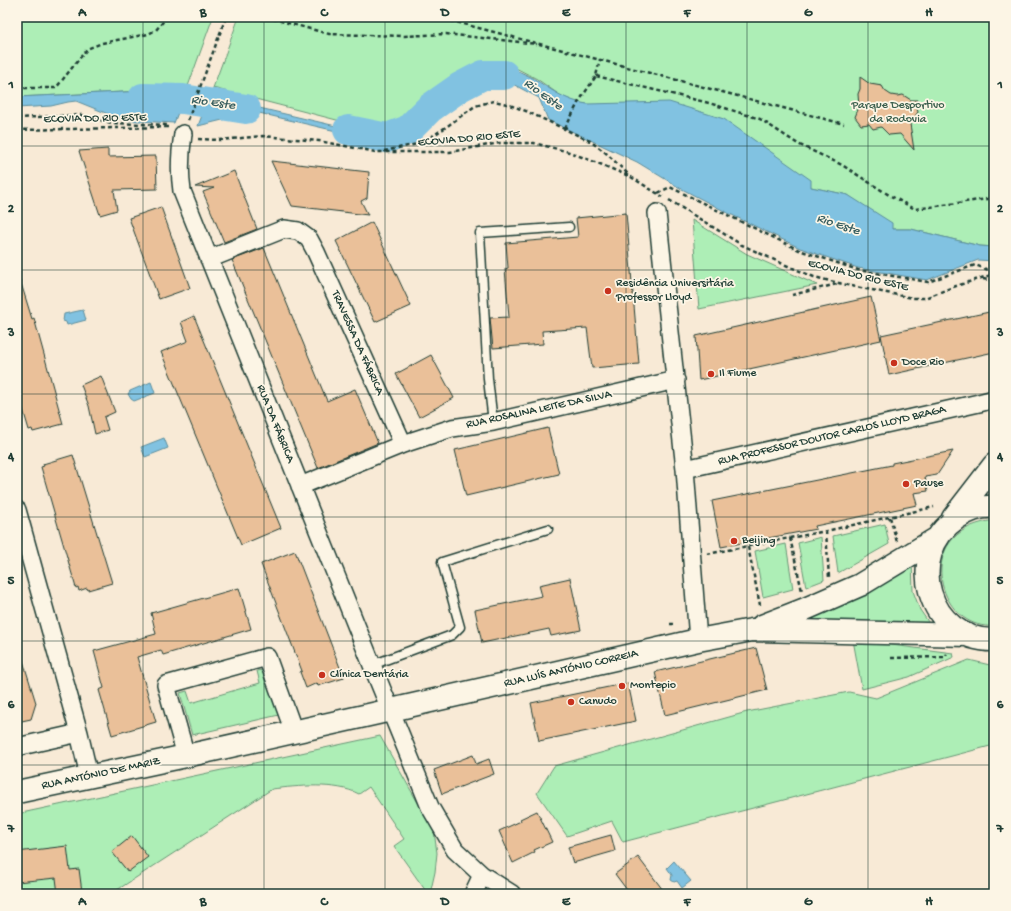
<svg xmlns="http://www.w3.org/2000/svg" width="1011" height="911" font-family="'Gochi Hand',sans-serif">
	<rect width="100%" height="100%" fill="#f8ead6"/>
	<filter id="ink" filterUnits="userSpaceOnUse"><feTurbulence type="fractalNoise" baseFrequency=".025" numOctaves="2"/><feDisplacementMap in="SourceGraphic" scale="8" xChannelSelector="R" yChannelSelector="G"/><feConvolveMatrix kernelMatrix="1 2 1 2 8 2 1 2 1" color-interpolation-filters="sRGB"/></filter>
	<g filter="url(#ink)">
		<path fill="#adeeb6" stroke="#669675" d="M17,17h196l-26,72 -170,8z
			M239,17h755v230l-14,-1 -69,-17h-19l-44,-34 -37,-8 -225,-83 -8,-1 -17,-7 -24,-17 -27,-14 -15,-2 -25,11 -66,51 -21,7 -170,-44z
			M692,220l55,34 70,31 -118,24z
			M989,521h5v105c-47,4 -72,-63 -36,-92 10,-8 20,-11 31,-13z
			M885,524l4,20 -51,29 -5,-37z
			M821,537l3,43 -18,7 -8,-44z
			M786,544l7,45 -30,8 -8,-46z
			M912,560l1,31 7,19 13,19 -53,-6 -43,-2 -63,4z
			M853,640l100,13 1,4 -45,20 -47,12z
			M969,660l25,6v79l-371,97 -11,-21 -45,15 -30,-43 17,-27 193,-54 102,-20 27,6z
			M263,670l16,45 -87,20 -12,-42 7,-2 4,12 69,-20 -3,-12z
			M380,736l54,95 3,22 -2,19 -5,22h-2l-34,-48 10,-7 -35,-52 -10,7c-23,-12 -62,-8 -87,-5l-158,103 -21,2h-76v-80z"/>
		<path fill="#81c2e1" stroke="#5a8d9c" d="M507,67c9,3 18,7 26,11 17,11 33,23 54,26l82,-2 55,17 87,61v7l37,8 44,28v6h19l69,17 14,1v14l-16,-1 -51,20 -69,-12 -58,-20 -70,-34 -50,-26 -43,-26 -89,-42 -9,-22 -32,-17 -28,3 -65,52 -22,8 -133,-31 -12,1 -49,12 12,-32 41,12 136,32 21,-8 22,-22 57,-38z
			M187,89l-13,34 -51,-3 -47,-19 -8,1 -17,4 -34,2v-11z
			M83,310l3,10 -19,5 -1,-3 -3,-1 1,-7z
			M151,382l4,11 -21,8 -3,-2 -3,-5 2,-3z
			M164,438l4,10 -23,9 -4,-10z
			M674,861l17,20 -9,7 -5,-7 -3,1 -3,-2 1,-5 -5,-7z"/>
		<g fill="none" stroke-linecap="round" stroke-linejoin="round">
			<path stroke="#81c2e1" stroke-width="30" d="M143,98l40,1 63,10
				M348,130l39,8 21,-8 22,-22 30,-21 23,-12h21"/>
		</g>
		<path fill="#eac099" stroke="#1f3d34" d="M860,77l10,7 12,2 3,5 6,4 6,1 6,-1 8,5h6v8l1,4 -8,12 4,26 -14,-16 -11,1 -8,-8 -8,2 -4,-5 -8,1 -6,-8 4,-10 -1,-13 2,-5z
			M108,149v8l48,-1 1,33 -43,1 3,20 -17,5 -21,-64z
			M271,161l98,11 -2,26 -6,3 7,14 -76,-9z
			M234,171l23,58 -33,13 -21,-50 11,-4 -19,-1z
			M161,207l29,81 -31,11 -30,-81z
			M626,213l13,151 -47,4 -5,-40 -45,3 1,13 -50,4 -3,-30 19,-1 -4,-48 3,-1 -2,-25 72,-6 -2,-19z
			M372,222l39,84 -36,16 -39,-81z
			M264,248l63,153 28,-12 23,54 -60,25 -86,-208z
			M20,280l12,39 2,-1 29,106 -30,8 -1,-3 -3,1 -12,-41v-108z
			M871,297l10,43 -182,40 -3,-44z
			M994,311v41l-105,23 -8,-40z
			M194,316l87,212 -40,17 -80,-193 27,-11 -7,-19z
			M431,355l23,43 -35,19 -23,-43z
			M101,376l14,36 -11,5 4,13 -13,4 -6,-28 -8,-21z
			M548,428l11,46 -93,22 -11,-46z
			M953,451l-16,24 -12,2 3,14 -14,2 3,12 -102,21 1,3 -95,18 -9,-46 180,-36v-2z
			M73,455l39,128 -24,7 -1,-2 -8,3 -1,-4 -2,1 -35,-121 3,-1 -1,-2z
			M295,551l49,127 -26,8 -1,-3 -11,5 -6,-16 2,-1 -41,-107z
			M570,578l11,52 -30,6 -2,-7 -67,14 -7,-33 67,-14 -3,-11z
			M239,588l12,41 -88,26 -2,-5 -24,7 19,65 -44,13 -13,-45 5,-2 -10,-37 62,-17 -5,-21z
			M756,648l11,42 -102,25 -10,-43z
			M20,651l16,52 -5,16 -14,3v-70z
			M628,683l8,38 -97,20 -8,-38z
			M473,755l3,9 13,-5 5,15 -52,20 -8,-24z
			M537,811l15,31 -18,8 1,2 -22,11 -14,-32 22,-10 -1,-2z
			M611,835l4,16 -42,12 -5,-16z
			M132,836l16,21 -20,15 -16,-20z
			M67,846l3,24 9,-1 3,23 -24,2 -2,-16 -39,4v-30z
			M638,857l28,37h-36l-15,-20z"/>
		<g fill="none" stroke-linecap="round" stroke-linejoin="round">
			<defs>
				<path id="lane" d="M493,422l-5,-43 -8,-146 89,-6
					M372,665l80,-30 8,-8 -18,-65 106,-33"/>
				<path id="street" d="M183,134c-3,20 -4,37 -1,57l190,474 58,142 25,43 27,25 30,19
					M657,213l28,256 13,171
					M209,259l75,-30 14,2 11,8 7,13 87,192
					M685,469l294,-66 15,-4
					M300,486l103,-42 49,-16 41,-6 183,-42
					M17,510l62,223 10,43
					M17,747l62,-14
					M186,756l-20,-71 101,-28 27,75
					M473,894l9,-19"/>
				<path id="secondary" d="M994,507c-13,-1 -26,4 -37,11 -54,37 -29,123 37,122
					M953,518l41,-53
					M762,626l41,-16 57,-25 76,-46
					M17,792l169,-36 205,-46 307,-70 54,-10 216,5"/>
			</defs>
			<use href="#lane" stroke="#1f3d34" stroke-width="11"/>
			<use href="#street" stroke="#1f3d34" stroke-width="20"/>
			<use href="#secondary" stroke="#1f3d34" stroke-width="25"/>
			<path stroke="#1f3d34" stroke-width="2.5" stroke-dasharray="4 3" stroke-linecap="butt" d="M266,17l63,17 75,2 42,-2 91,10
				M437,17l407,107
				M596,76l113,27 51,16 38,25 44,21 47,30 26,14 79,-11
				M17,88h39l31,-39 15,-6 46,-9 8,-4 11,-13
				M17,118l64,-3 31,8 57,2
				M188,120l38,-103
				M565,129l13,-26 18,-27 4,-17
				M17,130l151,-3
				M198,139l22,1 43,-4 56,5 57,11h74l50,-9h34l35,9 31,12 31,13 32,20
				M384,151l38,-8 24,-16 29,-21 19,-5 13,3 19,7 64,30 16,12 23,22
				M658,193l12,-6 129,63 59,20 70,12 47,-17 19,7
				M669,200l73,45 39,18 33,14 37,9 62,12h12l28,-11 41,-13
				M983,279l11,2
				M792,295l49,-12
				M890,517l7,25
				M826,531l3,47
				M790,538l12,53
				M748,547l12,58
				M707,554l119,-23 108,-24
				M670,624h3
				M891,658l54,-1 2,-3"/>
			<use href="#lane" stroke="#fcf5e5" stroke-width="8"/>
			<use href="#street" stroke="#fcf5e5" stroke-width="17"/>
			<use href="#secondary" stroke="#fcf5e5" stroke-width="22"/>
		</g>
	</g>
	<path fill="none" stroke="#1f3d34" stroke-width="1" stroke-opacity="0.55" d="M143,17v877M264,17v877M385,17v877M506,17v877M626,17v877M747,17v877M868,17v877M17,146h977M17,270h977M17,394h977M17,517h977M17,641h977M17,765h977"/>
	<g fill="#c8321e" stroke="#fcf5e5" stroke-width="1.5">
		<circle cx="608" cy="291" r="4"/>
		<circle cx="894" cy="363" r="4"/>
		<circle cx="711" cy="374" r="4"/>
		<circle cx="906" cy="484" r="4"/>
		<circle cx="734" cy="541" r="4"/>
		<circle cx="322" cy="675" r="4"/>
		<circle cx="622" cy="686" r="4"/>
		<circle cx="571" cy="702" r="4"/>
	</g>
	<g text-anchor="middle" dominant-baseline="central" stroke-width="3.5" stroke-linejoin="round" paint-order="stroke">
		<g font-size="12" fill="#3b604e" stroke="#fcf5e5">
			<text x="898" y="106">Parque Desportivo<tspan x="898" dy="14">da Rodovia</tspan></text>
		</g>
		<g font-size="12" fill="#1f3d34" stroke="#fcf5e5">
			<text transform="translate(95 119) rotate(-1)">ECOVIA DO RIO ESTE</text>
			<text transform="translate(469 139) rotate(-5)">ECOVIA DO RIO ESTE</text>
			<text transform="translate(858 276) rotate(14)">ECOVIA DO RIO ESTE</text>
			<text transform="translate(357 343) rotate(66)">TRAVESSA DA FÁBRICA</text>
			<text transform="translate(539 410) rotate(-12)">RUA ROSALINA LEITE DA SILVA</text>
			<text transform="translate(275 424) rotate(68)">RUA DA FÁBRICA</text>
			<text transform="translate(832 436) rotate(-13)">RUA PROFESSOR DOUTOR CARLOS LLOYD BRAGA</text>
			<text transform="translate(571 669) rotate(-13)">RUA LUÍS ANTÓNIO CORREIA</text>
			<text transform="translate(101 774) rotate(-12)">RUA ANTÓNIO DE MARIZ</text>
		</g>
		<g font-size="12" fill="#1f3d34" stroke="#fcf5e5" text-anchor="start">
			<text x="616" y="284">Residência Universitária<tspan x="616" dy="14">Professor Lloyd</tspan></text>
			<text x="902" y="363">Doce Rio</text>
			<text x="719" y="374">Il Fiume</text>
			<text x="914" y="484">Pause</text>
			<text x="742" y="541">Beijing</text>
			<text x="330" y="675">Clínica Dentária</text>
			<text x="630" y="686">Montepio</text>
			<text x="579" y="702">Canudo</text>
		</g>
		<g font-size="13" font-style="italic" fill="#385e5f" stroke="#fcf5e5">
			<text transform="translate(543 95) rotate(36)">Rio Este</text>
			<text transform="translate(213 103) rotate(8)">Rio Este</text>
			<text transform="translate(838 225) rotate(18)">Rio Este</text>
		</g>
	</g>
	<rect width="1011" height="911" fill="none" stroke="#fcf5e5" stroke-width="44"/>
	<rect x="22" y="22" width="967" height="867" fill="none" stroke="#1f3d34" stroke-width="1.5"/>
	<g font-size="13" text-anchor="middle" font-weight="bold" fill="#1f3d34">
		<text x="82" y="16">A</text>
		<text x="203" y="16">B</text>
		<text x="324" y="16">C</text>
		<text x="445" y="16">D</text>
		<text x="566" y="16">E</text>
		<text x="687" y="16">F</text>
		<text x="808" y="16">G</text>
		<text x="929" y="16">H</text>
		<text x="11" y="88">1</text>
		<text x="1000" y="88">1</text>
		<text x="11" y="212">2</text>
		<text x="1000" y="212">2</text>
		<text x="11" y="336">3</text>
		<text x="1000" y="336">3</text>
		<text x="11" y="460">4</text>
		<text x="1000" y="460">4</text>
		<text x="11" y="584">5</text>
		<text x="1000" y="584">5</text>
		<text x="11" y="708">6</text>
		<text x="1000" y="708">6</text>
		<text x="11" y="832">7</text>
		<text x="1000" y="832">7</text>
		<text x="82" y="905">A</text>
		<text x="203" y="905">B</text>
		<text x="324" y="905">C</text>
		<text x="445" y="905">D</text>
		<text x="566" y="905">E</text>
		<text x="687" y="905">F</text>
		<text x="808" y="905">G</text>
		<text x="929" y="905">H</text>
	</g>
</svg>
